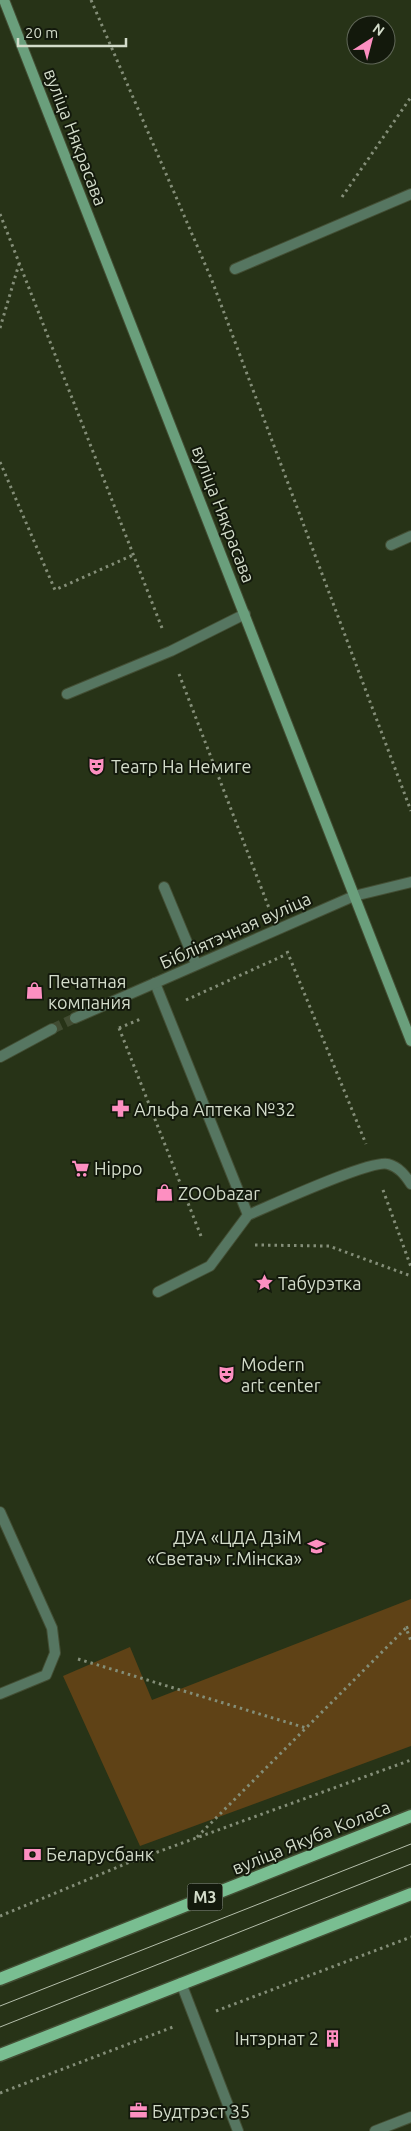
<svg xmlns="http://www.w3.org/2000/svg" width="411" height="2131" font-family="Ubuntu,sans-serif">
	<rect width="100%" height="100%" fill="#273317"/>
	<path fill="#5f4216" d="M411,1599v147l-271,100 -77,-170 67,-29 22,53z"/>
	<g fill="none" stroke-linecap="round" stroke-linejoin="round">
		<path stroke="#414c32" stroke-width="10" stroke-dasharray="10 5" stroke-linecap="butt" d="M52,1029l23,-11"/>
		<defs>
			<path id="service" d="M235,269l176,-75
				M391,545l20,-9
				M67,694l104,-43 74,-37
				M164,887l32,77
				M155,983l93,232c22,-9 123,-56 140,-51 11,3 17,11 23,20
				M158,1292l52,-26 38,-51
				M181,1983l57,148
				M375,2131l36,-14"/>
			<path id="minor" d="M75,1018l279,-122 57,-14
				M0,1057l52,-28
				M0,1512l52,116 3,25 -9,22 -46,19"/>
			<path id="secondary" d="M4,0l407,1041"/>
			<path id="primary" d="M0,1979l411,-163
				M0,2055l411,-161"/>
		</defs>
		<use href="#service" stroke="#434e34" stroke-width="12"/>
		<use href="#minor" stroke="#434e34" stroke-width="12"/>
		<use href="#secondary" stroke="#434e34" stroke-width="12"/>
		<use href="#primary" stroke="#434e34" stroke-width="15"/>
		<path stroke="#848e78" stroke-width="3" stroke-dasharray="2.5 4" stroke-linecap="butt" d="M91,0l120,278 200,533
			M342,197l69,-100
			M0,214l162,414
			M0,328l19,-64
			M0,462l55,128 78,-35
			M179,674l90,234
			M287,951l79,193
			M186,1000l101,-46
			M119,1028l82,208
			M119,1028l24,-10
			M383,1190l28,77
			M255,1245l74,1 82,30
			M406,1628l5,-2
			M78,1659l228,69
			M197,1837l209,-209 5,13
			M0,1916l130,-54 281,-102
			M216,2011l195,-74
			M0,2093l173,-66"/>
		<use href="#service" stroke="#567661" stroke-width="10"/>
		<use href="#minor" stroke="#567661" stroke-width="10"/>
		<use href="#secondary" stroke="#6a9f7c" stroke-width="10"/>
		<use href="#primary" stroke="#79be91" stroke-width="12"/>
		<path stroke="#b4beaa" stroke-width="1" d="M0,2006l411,-162
			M0,2027l411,-163"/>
	</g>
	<defs>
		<symbol id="theatre-bare" viewBox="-9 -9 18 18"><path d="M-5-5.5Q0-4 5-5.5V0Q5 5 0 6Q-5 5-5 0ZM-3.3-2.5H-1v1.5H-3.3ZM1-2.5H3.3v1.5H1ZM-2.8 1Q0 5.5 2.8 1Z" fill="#fd8fc1" stroke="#13190c" stroke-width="2.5" paint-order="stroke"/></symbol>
		<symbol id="shop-bare" viewBox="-9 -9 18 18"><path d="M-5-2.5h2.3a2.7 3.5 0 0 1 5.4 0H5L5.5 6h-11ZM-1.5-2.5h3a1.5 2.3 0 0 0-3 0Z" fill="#fd8fc1" stroke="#13190c" stroke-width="2.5" paint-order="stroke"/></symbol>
		<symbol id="pharmacy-bare" viewBox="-9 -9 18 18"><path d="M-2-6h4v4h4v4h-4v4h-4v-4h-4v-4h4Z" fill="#fd8fc1" stroke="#13190c" stroke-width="2.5" paint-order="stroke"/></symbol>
		<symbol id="supermarket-bare" viewBox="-9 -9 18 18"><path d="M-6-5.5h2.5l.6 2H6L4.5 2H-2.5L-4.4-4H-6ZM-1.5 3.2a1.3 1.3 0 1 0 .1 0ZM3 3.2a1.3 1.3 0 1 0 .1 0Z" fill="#fd8fc1" stroke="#13190c" stroke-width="2.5" paint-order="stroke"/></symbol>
		<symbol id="sight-bare" viewBox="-9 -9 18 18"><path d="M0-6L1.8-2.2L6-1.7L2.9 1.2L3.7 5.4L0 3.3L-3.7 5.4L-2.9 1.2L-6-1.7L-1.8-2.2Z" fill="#fd8fc1" stroke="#13190c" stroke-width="2.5" paint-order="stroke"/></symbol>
		<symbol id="school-bare" viewBox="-9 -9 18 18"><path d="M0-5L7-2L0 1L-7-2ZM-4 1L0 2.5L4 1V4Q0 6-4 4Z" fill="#fd8fc1" stroke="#13190c" stroke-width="2.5" paint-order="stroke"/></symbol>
		<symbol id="bank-bare" viewBox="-9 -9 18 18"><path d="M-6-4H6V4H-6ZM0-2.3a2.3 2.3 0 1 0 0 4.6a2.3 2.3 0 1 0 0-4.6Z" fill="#fd8fc1" stroke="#13190c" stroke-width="2.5" paint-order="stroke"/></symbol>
		<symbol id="building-bare" viewBox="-9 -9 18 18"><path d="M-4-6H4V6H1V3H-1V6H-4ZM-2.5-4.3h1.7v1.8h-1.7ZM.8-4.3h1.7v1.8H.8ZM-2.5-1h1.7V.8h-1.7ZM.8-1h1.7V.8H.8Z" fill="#fd8fc1" stroke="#13190c" stroke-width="2.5" paint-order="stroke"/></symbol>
		<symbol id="office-bare" viewBox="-9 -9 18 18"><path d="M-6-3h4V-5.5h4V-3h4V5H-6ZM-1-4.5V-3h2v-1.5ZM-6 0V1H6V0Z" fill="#fd8fc1" stroke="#13190c" stroke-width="2.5" paint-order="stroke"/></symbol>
	</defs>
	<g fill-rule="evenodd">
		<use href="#theatre-bare" x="84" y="754" width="25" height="25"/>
		<use href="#shop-bare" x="22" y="978" width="25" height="25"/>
		<use href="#pharmacy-bare" x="108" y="1096" width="25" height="25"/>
		<use href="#supermarket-bare" x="68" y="1156" width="25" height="25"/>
		<use href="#shop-bare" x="152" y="1180" width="25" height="25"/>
		<use href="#sight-bare" x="252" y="1270" width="25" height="25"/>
		<use href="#theatre-bare" x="214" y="1362" width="25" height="25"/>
		<use href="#school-bare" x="304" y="1534" width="25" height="25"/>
		<use href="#bank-bare" x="20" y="1842" width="25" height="25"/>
		<use href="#building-bare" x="320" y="2026" width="25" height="25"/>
		<use href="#office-bare" x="126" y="2098" width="25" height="25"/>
	</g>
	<g text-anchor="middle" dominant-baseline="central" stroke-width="4" stroke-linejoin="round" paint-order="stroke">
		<rect fill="#13190c" stroke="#99a291" stroke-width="1" x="187.5" y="1883.5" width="35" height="27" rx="4"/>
		<g font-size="16" font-weight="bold" fill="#d3dcca">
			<text x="205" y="1897">М3</text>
		</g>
		<g font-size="18" fill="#d3dcca" stroke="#13190c">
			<text transform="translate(76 137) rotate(69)">вуліца Някрасава</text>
			<text transform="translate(224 514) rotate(69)">вуліца Някрасава</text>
			<text transform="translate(235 930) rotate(-24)">Бібліятэчная вуліца</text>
			<text transform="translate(311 1837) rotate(-22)">вуліца Якуба Коласа</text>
		</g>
		<g font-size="18" fill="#d3dcca" stroke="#13190c" text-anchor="start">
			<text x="111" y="766">Театр На Немиге</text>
			<text x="48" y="981">Печатная<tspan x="48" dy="21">компания</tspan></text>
			<text x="134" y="1109">Альфа Аптека №32</text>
			<text x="94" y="1168">Hippo</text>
			<text x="178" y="1193">ZOObazar</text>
			<text x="278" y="1283">Табурэтка</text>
			<text x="241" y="1364">Modern<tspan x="241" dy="21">art center</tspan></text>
			<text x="302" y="1537" text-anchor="end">ДУА «ЦДА ДзіМ<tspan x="302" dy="21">«Светач» г.Мінска»</tspan></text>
			<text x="46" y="1854">Беларусбанк</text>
			<text x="319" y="2038" text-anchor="end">Інтэрнат 2</text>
			<text x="152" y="2111">Будтрэст 35</text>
		</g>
	</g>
	<g transform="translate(371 40) rotate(36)"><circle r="24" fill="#13190c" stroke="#606758"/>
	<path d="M0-4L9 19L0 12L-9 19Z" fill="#fd8fc1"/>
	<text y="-8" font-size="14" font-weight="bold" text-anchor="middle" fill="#d3dcca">N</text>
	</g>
	<path d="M18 38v8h108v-8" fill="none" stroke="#d3dcca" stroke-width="2.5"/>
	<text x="25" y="38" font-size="15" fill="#d3dcca" stroke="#13190c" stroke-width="4" paint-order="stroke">20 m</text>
</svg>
